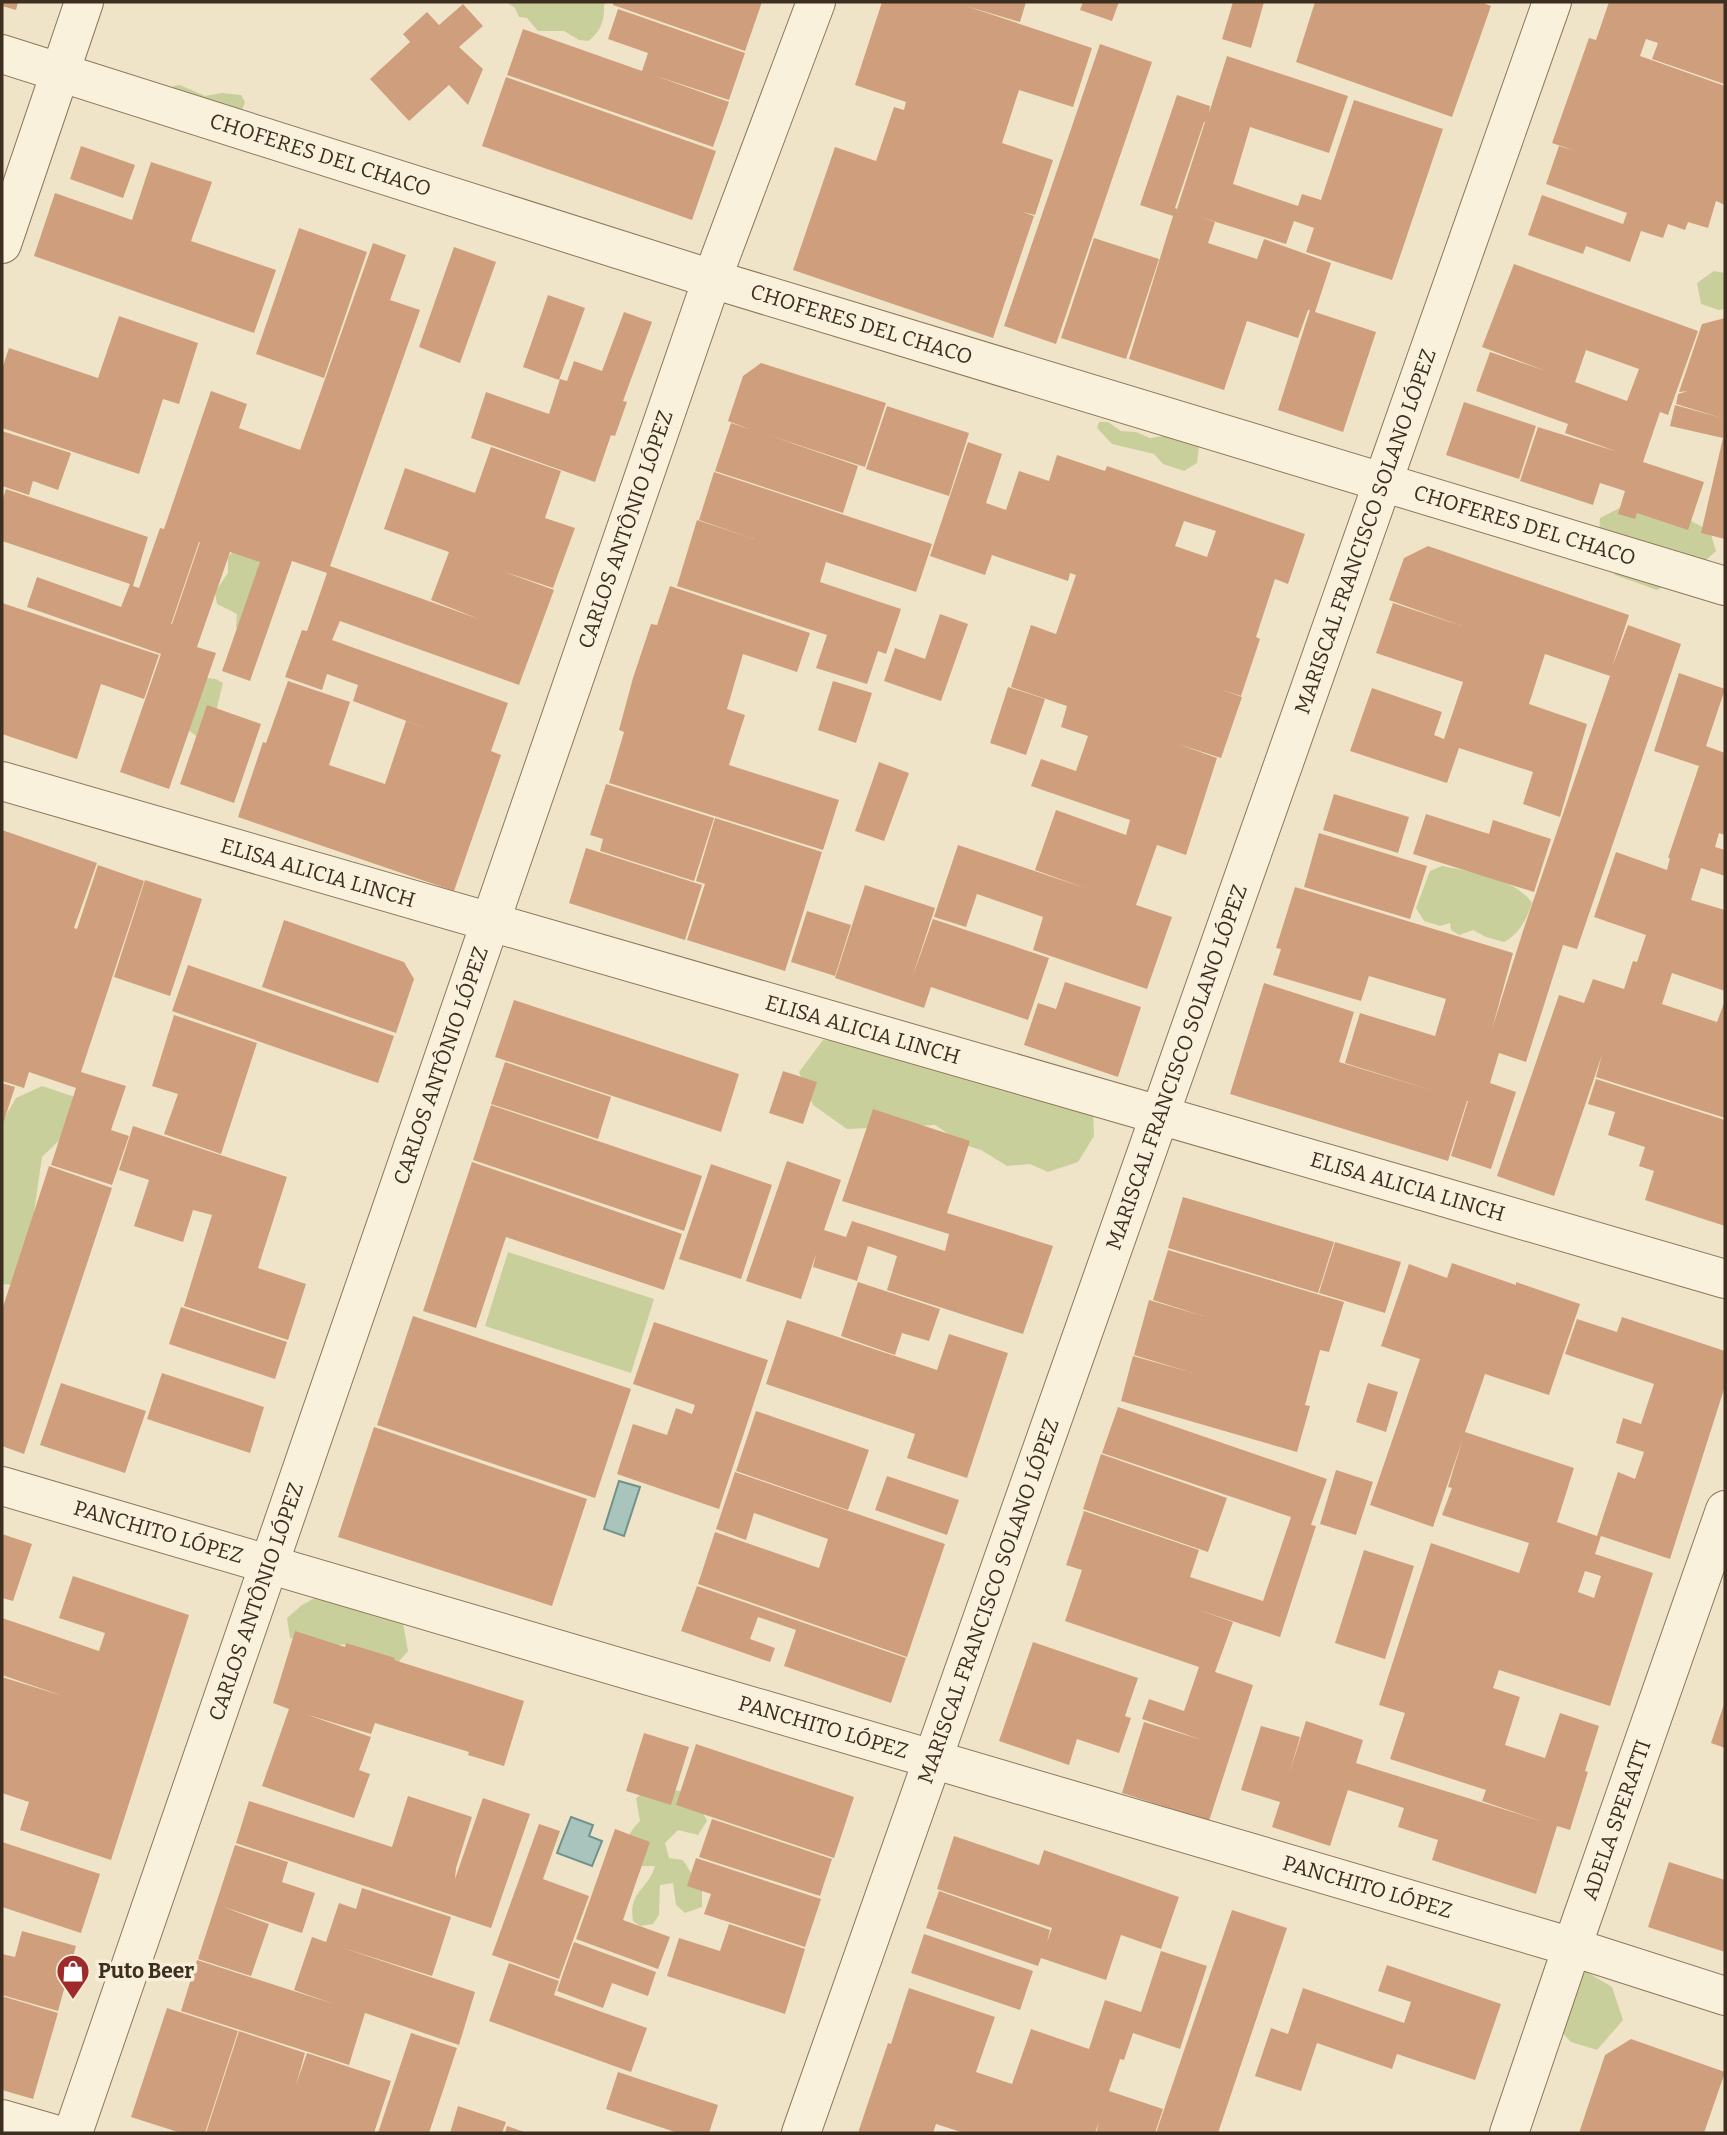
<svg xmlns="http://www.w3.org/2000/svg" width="1727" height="2135" font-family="Bitter,serif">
	<rect width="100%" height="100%" fill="#f0e4c8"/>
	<path fill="#c9cf9b" d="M506,2h101l-3,3c1,15 -4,28 -16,36l-9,-1 -15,-9h-26l-11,-13 -8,-1 -4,-9z
		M180,85l25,11 17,-3 19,2 4,7 -3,8 -15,8 -52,-24 -2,-8z
		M1714,271l11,2v36l-6,1 -18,-6 -4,-21z
		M1099,422h9l13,9 15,1 14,6 15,-2 34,10 -2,17 -13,8 -21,-7 -9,-10 -42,-10 -15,-16z
		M1649,493l19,7 25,22 17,9 6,20 -11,10 -48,29 -42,-15 -16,-40 1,-17z
		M264,538l-15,98 -13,-9 1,-13 -20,-10 -2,-12 13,-19v-16l17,-18z
		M199,677l17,2 7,4 -8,33 -15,23 -18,-14z
		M1442,866c29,6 73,12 90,37 -6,17 -12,30 -28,39l-18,-5 -13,-7 -14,5 -8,-5 -1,-7 -10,3 -16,-5 -8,-13 14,-37z
		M823,1040l52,4 218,63 1,29 -16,26 -30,10 -18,-8 -23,2 -26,-16 -16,-5 -30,-20 -88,4 -34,-24 -14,-33z
		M42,1086l33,11 1,27 -34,33 -11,76 -17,52 -12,-1v-162l14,-24z
		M508,1252l146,47 -23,74 -146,-47z
		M324,1593l78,24 6,34 -13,15 -13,-2 -32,-20 -25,2 -35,-8 -3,-20 15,-13z
		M654,1786l40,8 13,27 -9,14 -20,-5 -13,13 4,15 14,2 19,30v17l-17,6 -9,-8 -3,-22 -13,2 -1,30 -6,9 -13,2 -7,-5c-5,-30 15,-31 22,-55h-22c-4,-21 -10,-29 7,-45l-4,-23z
		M1580,1968l32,19 11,33 -26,30 -26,-8 -18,-19z"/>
	<path fill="#a9c4bc" stroke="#6f938a" stroke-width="2" d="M619,1481l21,6 -16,49 -20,-7z
		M571,1817l22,8 -4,11 13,5 -10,25 -35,-13z"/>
	<path fill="#cf9f7d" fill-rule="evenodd" d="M2,2h16l-2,8 -14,-4z
		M614,2h148l-17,49 -132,-46z
		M882,2h144l-6,20 -54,-16 126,42 -19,59 -54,-17 -17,53 51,17 -18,55 -12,-3 11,4 -41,122 -200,-68 42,-123 41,14 18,-54 10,3 2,-8 -51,-17z
		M1083,2h36l-7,19 -32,-11z
		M1233,2h31l-13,46 -29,-9z
		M1315,2h166l10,4 -39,111 -156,-55z
		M1609,2h116l-1,82 -72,-25 6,-16 -12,-4 -6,17 85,30v119l-9,-4 -8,27 -20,-6 -3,8 -17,-6 -5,14 -22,-7 -11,31 -44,-16 -3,8 -55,-19 14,-40 81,29 4,-11 -81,-29 13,-38 17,5 -24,-8 37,-105 7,2z
		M463,4l20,22 -24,21 24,22 -15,36 -19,-20 -40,36 -39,-42 40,-37 -7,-8 24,-22 12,13z
		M618,9l127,44 -16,47 -76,-25 76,27 -16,45 -206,-72 16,-46 119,42 6,-18 -40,-14z
		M1100,44l52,18 -96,282 -52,-18z
		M1227,56l121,40 -19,57 -79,-26 -17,57 6,2 59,20 4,-12 19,6 33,-100 89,29 -51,151 -86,-28 8,-24 -20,-7 -8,23 -89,-28 18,6 -7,21 49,16 7,-20 67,24 -16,49 61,20 -33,100 -65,-22 32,-100h-2l-10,28 -51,-17 -23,69 -95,-31 44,-143 -33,-11 37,-110 33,11 -1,7zM1204,122h1l-28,87 -2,-1z
		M506,77l210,74 -24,69 -210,-74z
		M81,146l54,19 -12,33 -53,-19z
		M151,162l61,20 -21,59 85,29 -22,63 -220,-77 21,-63 77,27z
		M299,228l68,24 -43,126 -68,-24z
		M1094,238l65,21 -33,100 -65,-21z
		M373,243l33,12 -16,45 30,10 -90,256 149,53 -48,-19 18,-48 -65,-23 21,-61 70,25 16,-46 70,24 -16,47 30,10 -22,60 -51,-17 52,19 -35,95 -179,-64 -8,19 176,63 -17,48 10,4 -47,136 -216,-74 25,-75 3,1 22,-62 62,21 -21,63 56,19 21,-63 22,8 -75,-28 5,-16 -31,-11 -5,16 -37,-13 17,-47 5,1 20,-58 -35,-12 -42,120 -28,-10 38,-109 -30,-10 -33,95 19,6 -47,136 -49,-17 41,-118 -134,-47 10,-30 84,30 9,-23 -128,-43v-40l4,-12 142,48 -15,49 6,2 21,-60 4,1 47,-138 36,13 -8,24 61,22zM199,542h1l-28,82h-1z
		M454,247l42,15 -36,101 -41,-16z
		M1514,264l184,67 -30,84 -8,-3 -17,50 61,20 -16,48 -51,-17 -2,6 -17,-5 7,-23 -25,-8 -7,22 -73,-24 18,-54 80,25 -53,-19 3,-9 -92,-33 14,-39 56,19 -64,-24zM1586,350l53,19 -12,32 -52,-19z
		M548,295l37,13 -26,72 -36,-13z
		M624,312l28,10 -29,79 4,1 -12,34 -4,-1 -16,47 -124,-44 15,-46 63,22 11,-35 7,2 7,-20 28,10z
		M119,316l79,27 -19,61 -16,-5 -24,75 -137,-46v-59l7,-21 89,30z
		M1725,318v221l-24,-6 22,-95 -53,-12 5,-21 47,13 -46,-14 2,-10 10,-3 -9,1 23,-68z
		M761,363l125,40 -21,64 -97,-32 90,31 -15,47 -128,-42 16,-48 18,6 -21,-8 15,-45z
		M1464,402l72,24 -17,53 -73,-24z
		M887,406l82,27 -20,63 -83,-27z
		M2,431l69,22 -13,37 -25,-9 -4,14 -27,-9z
		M968,442l34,12 -16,49 20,7 13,-39 30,10 8,-26 48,16 2,-5 198,68 -17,50 -13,-5 -19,58 4,2 -19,57 -21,-7 22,8 -21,61 -43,-14 39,14 -31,97 -29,-10 -21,60 36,12 -25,72 -114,-39 10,-33 -66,-23 -11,33 -32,-10 24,-72 127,43 -50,-18 21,-60 70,25 4,-15 -99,-34 10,-27 35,12 12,-35 -27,-9 6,-21 -56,-19 20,-62 25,9 20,-59 -6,-2 -2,8 -76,-26 -7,20 -55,-19zM1184,521l32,10 -9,26 -32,-11z
		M714,472l218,72 -16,48 -90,-30 -6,20 81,27 -15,45 -8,-3 -11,33 -51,-16 11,-33 -150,-49 20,-66 57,19 -55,-19z
		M1428,546l201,69 -17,52 16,-42 53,19 -104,305 -14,-4 -37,117 -27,-9 -9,30 26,9 -25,77 -40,-13 17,-55h-1l-19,60 -218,-67 34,-111 90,29 -15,50 95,29 -89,-28 15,-50 75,23 11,-37 -77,-23 -8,25 -88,-26 8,-26 -5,-1 19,-61 218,66 -21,76 31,-98 87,-255 -65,-22 -16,50 58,20 -27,93 -37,-13 10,-32 -74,-24 -12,35 -97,-32 22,-63 70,24 -8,23 10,4 19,-57 -87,-29 17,-50 69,23 -73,-26 15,-42z
		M670,586l140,47 -13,39 -54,-18 -16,55 18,6 -16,50 110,35 -16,50 -214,-67 15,-51 -5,-2 14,-52 18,-54 6,1z
		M2,603l157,52 -15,44 -43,-15 -24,75 -75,-25z
		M940,614l28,10 -27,77 -57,-20 11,-33 30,11z
		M1679,673l46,16 -19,57 19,7v82l-6,-2 -4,14 10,3v26l-24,-8 -10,32 34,10v81l-53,-18 -10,31 55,18 8,-22v118l-129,-41 6,-22 -48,141 -57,-20 62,-181 25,8 9,-24 31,10 9,-28 4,1 9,-27 -52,-18 22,-65 51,18 3,-12h-2l31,-92 -45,-15z
		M833,681l39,12 -16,50 -38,-13z
		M1008,687l37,12 -19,56 -36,-12z
		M207,705l54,19 -27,79 -54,-19z
		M879,762l30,11 -25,68 -29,-10z
		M606,784l108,34 -20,63 -94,-30 3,-12 -13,-4z
		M1334,794l75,23 -11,36 -75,-23z
		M1426,814l63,20 4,-14 58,19 -17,53 -121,-38z
		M715,818l107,34 -37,119 -98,-31 18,-56 -9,-3z
		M2,830l95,33 -23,65 3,1 21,-64 46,16 -63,191 45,14 -15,44 18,6 -17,49 -61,-20 25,-77 -47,-16 -5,16 -22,-7z
		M1319,833l108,33 -17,53 -106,-32z
		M586,848l116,37 -17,55 -116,-37z
		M145,880l57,19 -32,97 -56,-19z
		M865,885l70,23 -23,70 21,-59 116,39 -21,62 -97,-33 -7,21 -89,-30z
		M807,911l44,14 -16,51 -44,-14z
		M284,920l120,42 10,17 -18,54 -134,-46z
		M188,965l206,71 -16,47 -206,-72z
		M1065,982l76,25 -23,70 -94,-32 14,-42 18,6z
		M514,1000l225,74 -18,58 -226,-75z
		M174,1015l83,28 -36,111 -57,-20 14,-40 -26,-8z
		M505,1062l106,35 -13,42 -107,-35z
		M783,1071l34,11 -14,42 -34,-11z
		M1596,1079l129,41v106l-80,-26 9,-29 -15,-5 6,-19 -37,-12 7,-23 -27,-8z
		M2,1083l13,4 -13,40z
		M491,1105l211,71 -18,55 -211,-71z
		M873,1109l97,32 -23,72 106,33 -30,88 -136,-44 10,-34 -29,-10 -11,35 -44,-14 3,-13 -15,45 -55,-18 41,-120 54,19 -17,50 22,7 6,-16 93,30 4,-17 -107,-33z
		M133,1126l154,51 -29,91 48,16 -18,56 -104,-34 28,-91 -19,-5 -10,32 -49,-16 15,-46 -30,-10z
		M472,1162l210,72 -18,56 -158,-53 -30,91 -53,-17z
		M711,1164l61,21 -31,94 -62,-20z
		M49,1166l63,22 -88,266 -22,-8v-136z
		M1183,1197l151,45 -16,51 -150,-45z
		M1335,1242l66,20 -16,51 -66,-20z
		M1168,1250l176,52 -15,50 -9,-2 -15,55 5,1 -13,46 -176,-51 12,-45 60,17 -59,-18 15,-55 54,16 -50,-16z
		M1452,1263l64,22v-3l64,22 -31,91 -64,-21 -20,58 109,36 -17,54 40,14 21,-64 17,7 9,-27 -28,-9 7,-25 18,6 13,-40 -89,-30 12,-35 40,13 5,-15 103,34v35l-55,173 -69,-23 -6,18 58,19 -43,133 -111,-36 -6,18 27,9 -15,48 40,13 15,-45 39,13 -14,45 3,1 -18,58 -13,-4 -21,68 -104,-34 6,-20 -40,-13 6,-19 -56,-18 -18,56 -58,-19 8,-25 -39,-12 20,-64 39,11 -11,37 17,-53 57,19 -7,23 188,59 -62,-21 4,-11 -96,-31 15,-46 -26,-8 52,-162 88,30 10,-30 -87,-28 10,-27 -4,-1 15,-49 -30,89 -63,-22 50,-146 -39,-13 28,-82 38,14zM1585,1571l16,5 -7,22 -16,-6z
		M858,1282l82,27 -11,32 -27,-8 -7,22 -54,-19z
		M181,1307l106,35 -12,37 -106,-35z
		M413,1316l218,73 -36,109 -218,-73z
		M787,1320l150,50 12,-36 59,19 -41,125 -60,-20 8,-24 -149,-50z
		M654,1322l114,38 -49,149 -102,-35 16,-50 34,11 9,-27 16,6 3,-9 -62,-21z
		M162,1373l102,34 -14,46 -103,-34z
		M61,1383l85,28 -21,62 -85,-28z
		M1368,1383l30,9 -12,40 -30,-10z
		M1118,1407l209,72 -16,46 5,1 -36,111 -84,-28 37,13 -18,50 38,13 -44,136 -87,-28 22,-71 58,18 -60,-21 7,-20 35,12 15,-44 -134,-46 17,-51 -16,-5 18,-54 115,39 -9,27 73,24 28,-84 -189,-64z
		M756,1411l113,39 -21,60 -112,-39z
		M374,1427l213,72 -35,107 -214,-69z
		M1101,1454l126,44 -19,54 -125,-43z
		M1336,1470l37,12 -17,53 -36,-11z
		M735,1472l210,72 -38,113 -209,-73 17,-52 104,36 9,-29 -74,-26 -8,27 -30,-11z
		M887,1476l72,24 -12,35 -72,-25z
		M2,1534l30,10 -19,57 -11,-3z
		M1364,1550l50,16 -29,93 -50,-16z
		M73,1576l116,39 -78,245 -91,-30 9,-28 -27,-9v-116l61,19 -61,-21v-57l97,33 6,-18 -46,-15z
		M697,1586l209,72 -15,45 -107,-37 12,-36 -38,-13 -8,22 25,9 -5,14 -89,-31z
		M295,1631l50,16 1,-4 49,15 -1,2 130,41 -20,65 -36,-11 1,-3 -94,-29 -4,11 -66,-20 66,23 -12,33 11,4 -16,44 -92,-32 27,-77 -16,-6z
		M1033,1642l105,36 -13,38 6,2 -12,35 -42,-14 -8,26 -70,-24z
		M1725,1701v47l-14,-5z
		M644,1733l45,14 -18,58 -45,-14z
		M696,1744l158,53 -20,61 -158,-53z
		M408,1796l64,21 -16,51 -1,11 28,-81 47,16 -39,114 -255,-85 13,-42 143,46z
		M712,1819l120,40 -12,37 -121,-39z
		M539,1824l21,7 -17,48 46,17 -30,83 -67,-24z
		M615,1829l35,13 -27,78 47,17 -12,32 -82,-30z
		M954,1836l85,29 5,-15 135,47 -18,52 -40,-14 -15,45 -65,-22 -3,8 -3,-1 -109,-37 13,-37 111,39 -3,12 5,-14 -115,-39z
		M2,1842l98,32 -19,59 -79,-26z
		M235,1845l53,17 -6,20 33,11 -13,40 -81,-27 48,18 -18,52 -53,-17z
		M696,1858l125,41 -16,48 -101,-33 7,-20 -24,-8z
		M1669,1862l56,18v72l-77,-25z
		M362,1888l89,29 -19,59 -92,-29 135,45 -16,53 -94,-32 -16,52 -168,-54 16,-51 137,44 -40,-14 18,-53 14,5 13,-39 17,6z
		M1232,1910l55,18 -69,205h-62z
		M729,1924l76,25 -20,65 -118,-38 12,-38 41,13z
		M22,1931l54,15 -18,65 -56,-16v-41l13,3z
		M924,1934l109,37 -13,39 -109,-37z
		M574,1942l82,30 -8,24 -36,-13 -9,25 -46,-17z
		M1161,1951l46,15 -27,83 -47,-16 -9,27 -4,-1 -11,32 54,18 -8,24h-59l3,-11 -4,11h-131l-28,-9 -3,9h-75l30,-90 3,1 18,-56 86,29 -19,55 36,12 19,-55 58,20 16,-49 36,12z
		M509,1963l50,18 -5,14 93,33 -16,44 -142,-51z
		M1387,1965l114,39 -26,76 -78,-26 -5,15 -75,-26 -16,48 -46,-15 16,-48 17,6 15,-46 101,35 7,-21 -33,-11z
		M2,1996l56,17 -25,86 -31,-9z
		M167,2008l71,23 -33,102h-24l-50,-16z
		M239,2031l66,22 -9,32 11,-32 84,28 -17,52h-168z
		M411,2033l46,15 -28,85h-51z
		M1631,2039l94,33 -21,61h-125l26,-78z
		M618,2072l100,33 -9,28h-31l-72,-24z
		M458,2106l48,16 -4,11h-52z
		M507,2126l20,7h-22z"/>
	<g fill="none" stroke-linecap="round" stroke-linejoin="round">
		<defs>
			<g id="street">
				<path id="s1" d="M2,54l710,225 1013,307"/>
				<path d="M2,244l82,-242"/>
				<path id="s2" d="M2,781c573,168 1149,330 1723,498"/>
				<path id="s3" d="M2,1486l1570,461 153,49"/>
				<path d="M2,2119l49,14"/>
				<path id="s4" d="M73,2133l639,-1854 104,-277"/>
				<path id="s5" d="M801,2133l751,-2131"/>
				<path id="s6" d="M1509,2133l63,-186 153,-437"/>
			</g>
		</defs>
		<use href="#street" stroke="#8d765c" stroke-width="40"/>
		<use href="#street" stroke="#faf1dc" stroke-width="38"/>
	</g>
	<defs>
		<symbol id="shop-pin" viewBox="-11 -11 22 30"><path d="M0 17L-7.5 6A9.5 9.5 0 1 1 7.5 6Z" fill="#9e2a2b" stroke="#f7eed8"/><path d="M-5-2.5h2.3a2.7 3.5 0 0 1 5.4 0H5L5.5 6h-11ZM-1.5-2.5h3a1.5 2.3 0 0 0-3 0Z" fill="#fff"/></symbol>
	</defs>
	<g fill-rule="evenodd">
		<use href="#shop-pin" x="54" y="1952" width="38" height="52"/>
	</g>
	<g text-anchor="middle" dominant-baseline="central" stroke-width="7" stroke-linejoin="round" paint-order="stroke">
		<g font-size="21" fill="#3d2e20" stroke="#f7eed8">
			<text stroke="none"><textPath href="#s1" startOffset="334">CHOFERES DEL CHACO</textPath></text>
			<text stroke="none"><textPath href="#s1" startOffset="901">CHOFERES DEL CHACO</textPath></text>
			<text stroke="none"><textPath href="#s1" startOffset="1594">CHOFERES DEL CHACO</textPath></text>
			<text stroke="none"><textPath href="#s4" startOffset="1696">CARLOS ANTÔNIO LÓPEZ</textPath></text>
			<text stroke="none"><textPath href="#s5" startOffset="1698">MARISCAL FRANCISCO SOLANO LÓPEZ</textPath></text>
			<text stroke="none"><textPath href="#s2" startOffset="329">ELISA ALICIA LINCH</textPath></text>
			<text stroke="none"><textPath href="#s2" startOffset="896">ELISA ALICIA LINCH</textPath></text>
			<text stroke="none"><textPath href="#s4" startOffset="1129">CARLOS ANTÔNIO LÓPEZ</textPath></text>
			<text stroke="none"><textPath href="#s5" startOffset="1130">MARISCAL FRANCISCO SOLANO LÓPEZ</textPath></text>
			<text stroke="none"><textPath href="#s2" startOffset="1463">ELISA ALICIA LINCH</textPath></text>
			<text stroke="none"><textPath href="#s3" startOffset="163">PANCHITO LÓPEZ</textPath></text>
			<text stroke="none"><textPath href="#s4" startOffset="562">CARLOS ANTÔNIO LÓPEZ</textPath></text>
			<text stroke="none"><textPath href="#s5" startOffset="564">MARISCAL FRANCISCO SOLANO LÓPEZ</textPath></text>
			<text stroke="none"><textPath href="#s3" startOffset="856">PANCHITO LÓPEZ</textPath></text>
			<text stroke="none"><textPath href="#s6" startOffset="331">ADELA SPERATTI</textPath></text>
			<text stroke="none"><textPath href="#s3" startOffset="1423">PANCHITO LÓPEZ</textPath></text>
		</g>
		<g font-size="21" font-weight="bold" fill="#3d2e20" stroke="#f7eed8" text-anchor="start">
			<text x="98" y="1971">Puto Beer</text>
		</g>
	</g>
	<rect width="1727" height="2135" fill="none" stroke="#3d2e20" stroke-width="7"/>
</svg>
